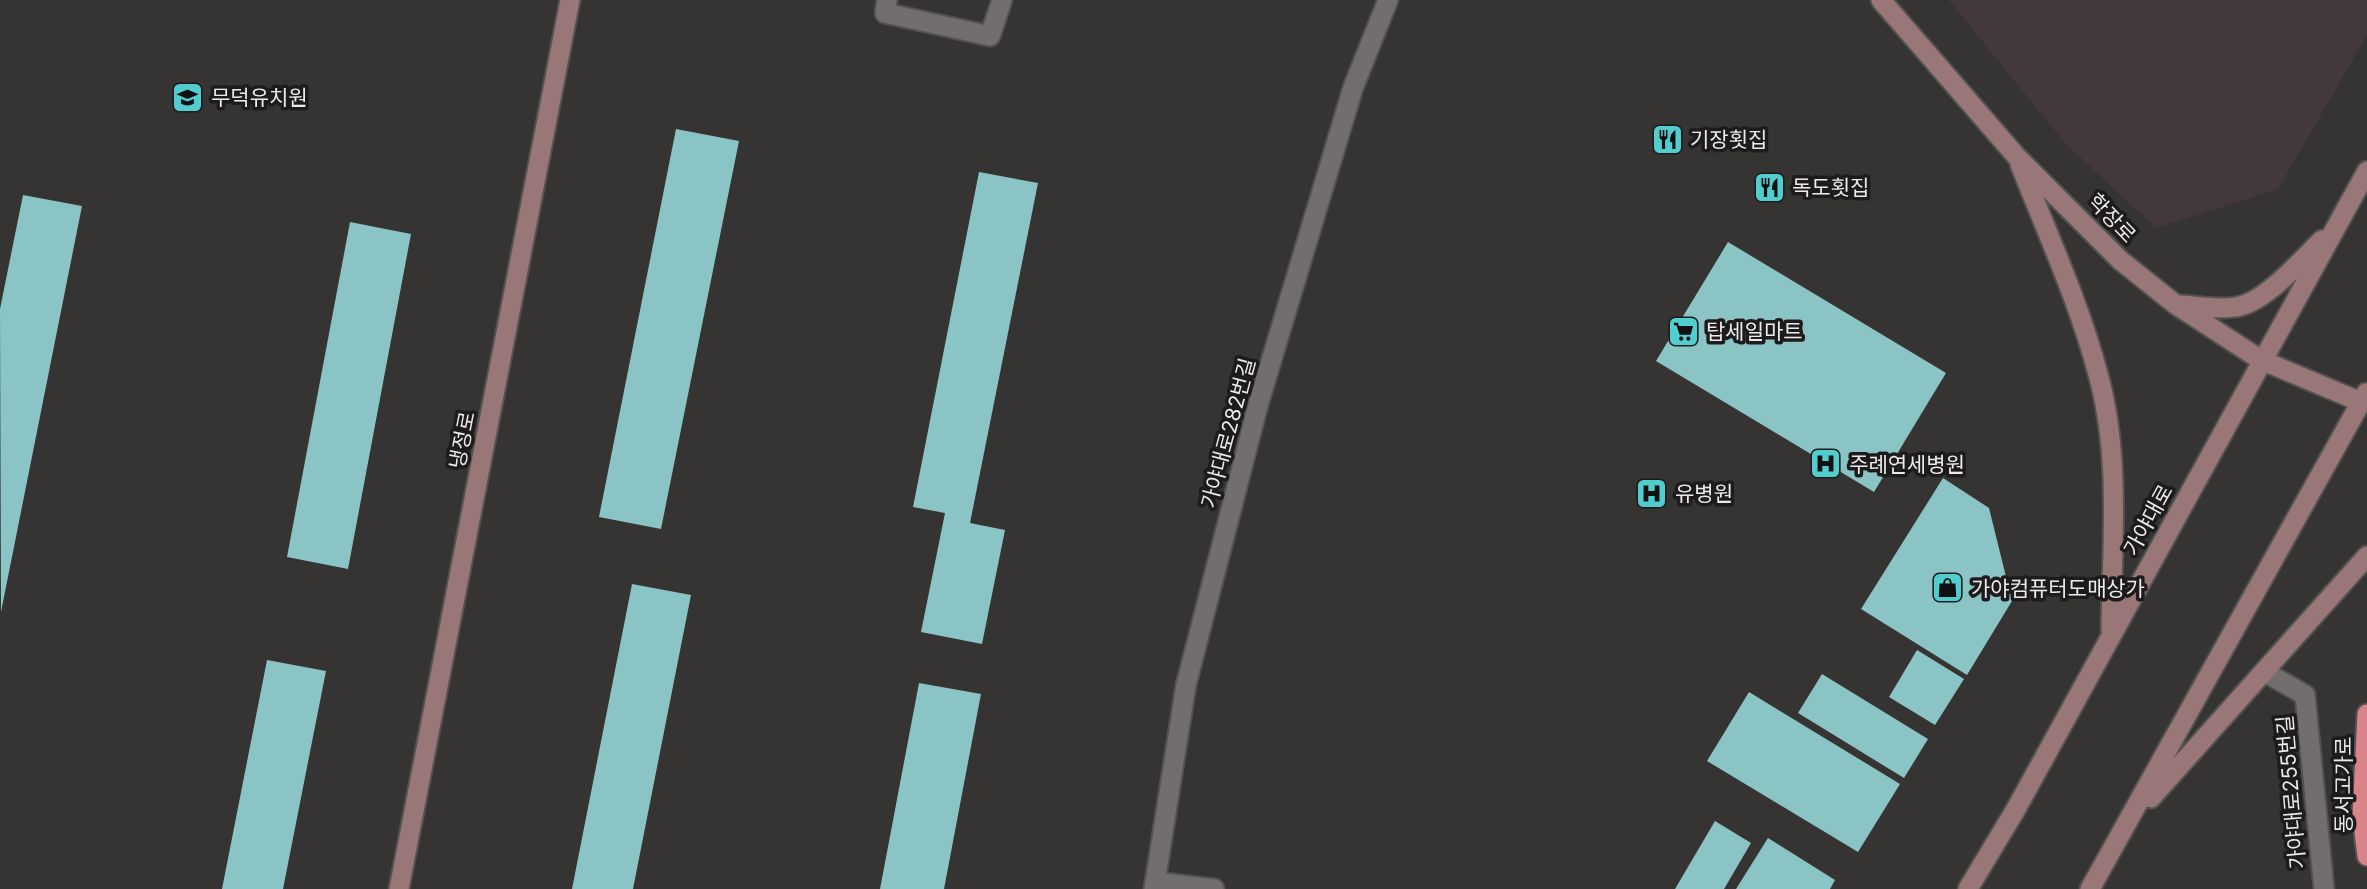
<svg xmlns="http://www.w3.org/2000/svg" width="2367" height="889" font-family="Inter,'Noto Sans KR',sans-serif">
	<rect width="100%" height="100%" fill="#363333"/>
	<path fill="#44393a" d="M1949,0h418v35l-89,154 -122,39 -92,-86z"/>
	<path fill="#8bc4c5" d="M676,129l63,12 -78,388 -62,-12z
		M979,172l59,11 -68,340 35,7 -23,114 -61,-12 24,-119 -32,-6z
		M23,195l59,11 -81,406 -1,-303z
		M350,222l61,12 -63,335 -61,-12z
		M1728,242l218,131 -72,119 -218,-131z
		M1943,478l46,30 23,93 -45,74 -106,-66z
		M632,584l59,11 -58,294h-61z
		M1917,650l47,29 -29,46 -46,-28z
		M267,660l59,11 -43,218h-61z
		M1822,674l106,65 -24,39 -106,-65z
		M919,683l62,11 -37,195h-64z
		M1749,692l151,92 -42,68 -151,-91z
		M1715,821l36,22 -27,46h-49z
		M1768,838l67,42 -5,9h-94z"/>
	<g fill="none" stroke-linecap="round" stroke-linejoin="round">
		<defs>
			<path id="service" d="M887,0l-2,13 105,23 12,-36"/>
			<path id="minor" d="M2265,672l40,23 19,194
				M1155,882l59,7
				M1154,889l32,-204 72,-280 95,-317 35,-88"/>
			<path id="secondary" d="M1881,0l136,157 103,103 55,44 86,56 100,42
				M2020,164c27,69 59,138 78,210 23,82 14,172 13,256
				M2181,305c18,1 37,5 55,2 29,-4 65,-47 86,-67
				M2151,798l216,-242
				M399,889l171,-889
				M1968,889l48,-80 351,-638
				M2090,889l276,-496"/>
			<path id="trunk" d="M2367,714l-5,102 5,40"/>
		</defs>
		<use href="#service" stroke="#535151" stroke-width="23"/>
		<use href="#minor" stroke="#535151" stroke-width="23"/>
		<use href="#secondary" stroke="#535151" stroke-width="23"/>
		<use href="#trunk" stroke="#535151" stroke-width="23"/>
		<use href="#service" stroke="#726e6e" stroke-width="19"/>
		<use href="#minor" stroke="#726e6e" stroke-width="19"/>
		<use href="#secondary" stroke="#997678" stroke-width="19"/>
		<use href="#trunk" stroke="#d9848a" stroke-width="19"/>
	</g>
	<defs>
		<symbol id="school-square" viewBox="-11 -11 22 22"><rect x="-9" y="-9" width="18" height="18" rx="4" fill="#52cdcf" stroke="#1d1b1b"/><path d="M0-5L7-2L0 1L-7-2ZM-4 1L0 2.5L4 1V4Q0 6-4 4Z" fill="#111"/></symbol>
		<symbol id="restaurant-square" viewBox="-11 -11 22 22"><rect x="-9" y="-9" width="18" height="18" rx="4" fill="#52cdcf" stroke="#1d1b1b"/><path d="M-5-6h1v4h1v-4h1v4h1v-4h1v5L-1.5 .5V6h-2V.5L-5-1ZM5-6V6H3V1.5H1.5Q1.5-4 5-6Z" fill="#111"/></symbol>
		<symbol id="supermarket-square" viewBox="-11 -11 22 22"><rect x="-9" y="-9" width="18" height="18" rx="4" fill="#52cdcf" stroke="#1d1b1b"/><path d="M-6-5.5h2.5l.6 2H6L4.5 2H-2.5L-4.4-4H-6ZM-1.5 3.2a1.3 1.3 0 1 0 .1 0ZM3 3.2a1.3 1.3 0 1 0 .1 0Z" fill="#111"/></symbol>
		<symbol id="hospital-square" viewBox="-11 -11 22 22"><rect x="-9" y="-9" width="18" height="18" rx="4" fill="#52cdcf" stroke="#1d1b1b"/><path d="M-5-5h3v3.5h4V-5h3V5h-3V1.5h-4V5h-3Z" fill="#111"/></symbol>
		<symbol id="shop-square" viewBox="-11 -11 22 22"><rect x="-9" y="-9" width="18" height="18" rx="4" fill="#52cdcf" stroke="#1d1b1b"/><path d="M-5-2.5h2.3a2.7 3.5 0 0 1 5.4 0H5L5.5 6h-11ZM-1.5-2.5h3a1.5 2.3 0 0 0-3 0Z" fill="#111"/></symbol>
	</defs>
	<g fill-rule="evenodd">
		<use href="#school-square" x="170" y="80" width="35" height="35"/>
		<use href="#restaurant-square" x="1650" y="122" width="35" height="35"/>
		<use href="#restaurant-square" x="1752" y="170" width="35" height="35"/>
		<use href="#supermarket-square" x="1666" y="314" width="35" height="35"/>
		<use href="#hospital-square" x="1808" y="446" width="35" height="35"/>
		<use href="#hospital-square" x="1634" y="476" width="35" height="35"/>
		<use href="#shop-square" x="1930" y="570" width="35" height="35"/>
	</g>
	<g text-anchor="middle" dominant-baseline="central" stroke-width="7" stroke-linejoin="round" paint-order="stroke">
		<g font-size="21" fill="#ebe9e9" stroke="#1d1b1b" text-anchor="start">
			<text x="211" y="97">무덕유치원</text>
			<text x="1690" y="139">기장횟집</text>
			<text x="1792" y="187">독도횟집</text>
			<text x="1706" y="331">탑세일마트</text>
			<text x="1849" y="464">주례연세병원</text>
			<text x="1675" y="493">유병원</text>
			<text x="1971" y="588">가야컴퓨터도매상가</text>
		</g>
		<g font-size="21" fill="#ebe9e9" stroke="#1d1b1b">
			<text transform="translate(2112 218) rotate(46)">학장로</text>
			<text transform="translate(1228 433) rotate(-75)">가야대로282번길</text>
			<text transform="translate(462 440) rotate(-79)">냉정로</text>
			<text transform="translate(2148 520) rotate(-61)">가야대로</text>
			<text transform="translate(2343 785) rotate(-90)">동서고가로</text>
			<text transform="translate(2291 792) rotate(-95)">가야대로255번길</text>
		</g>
	</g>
</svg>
